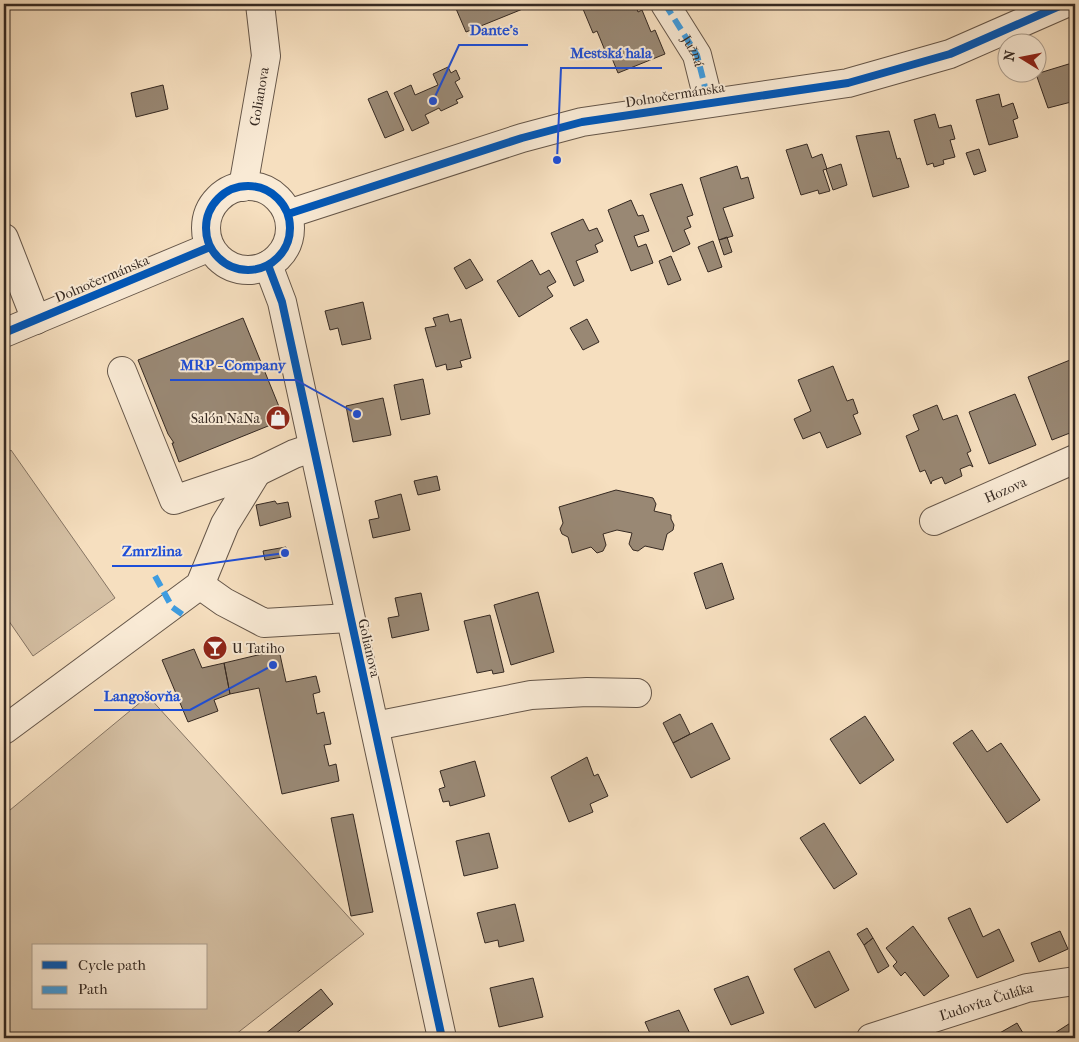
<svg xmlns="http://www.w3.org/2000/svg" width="1079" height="1042" font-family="'IM FELL French Canon',serif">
	<rect width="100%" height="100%" fill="#f6dfbf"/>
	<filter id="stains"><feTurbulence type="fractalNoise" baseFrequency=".004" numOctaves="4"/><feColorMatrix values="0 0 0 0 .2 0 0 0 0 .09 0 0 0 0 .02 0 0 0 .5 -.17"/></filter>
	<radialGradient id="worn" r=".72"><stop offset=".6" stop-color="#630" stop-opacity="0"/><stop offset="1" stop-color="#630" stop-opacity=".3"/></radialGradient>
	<path fill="#d5c0a4" stroke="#857463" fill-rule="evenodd" d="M11,450l104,148 -82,58 -29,-42v-158z
		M148,696l216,238 -133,104h-227v-223zM34,946h172v62h-172z"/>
	<path fill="#998874" stroke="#352922" d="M454,4h81l-69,28z
		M595,4h40l3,8 4,-2 9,22 4,-2 10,24 -47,19 -9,-22 -3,2 -9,-22 -4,2 -10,-24z
		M1072,63l3,11v27l-27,7 -12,-34z
		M448,67l3,6 5,-3 4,9 -5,3 8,15 -7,3 2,3 -17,8 -2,-3 -14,7 4,8 -17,8 -18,-38 17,-8 4,10 23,-10 -5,-11z
		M163,85l5,24 -32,8 -5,-24z
		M387,91l17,39 -19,8 -17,-39z
		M999,94l3,13 11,-4 5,15 -5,2 5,17 -29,8 -13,-45z
		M935,114l4,14 12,-3 4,14 -5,1 5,17 -12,3 1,4 -10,3 -1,-4 -6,2 -13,-45z
		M889,131l8,28 3,-1 9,29 -36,10 -17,-61z
		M807,144l5,14 10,-4 5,15 -4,1 7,21 -11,3 -1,-4 -17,5 -15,-45z
		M979,149l7,22 -12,4 -8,-22z
		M841,164l6,21 -14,5 -7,-21z
		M737,166l4,13 7,-2 6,21 -31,10 10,28 -14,4 -19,-62z
		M682,184l11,31 -6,2 4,10 -7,3 6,14 -17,8 -23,-58z
		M631,200l7,16 5,-1 6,16 -15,5 4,11 8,-3 7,19 -22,8 -23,-61z
		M583,219l6,12 8,-3 6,13 -8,4 3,7 -22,9 8,20 -10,5 -23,-53z
		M727,237l5,15 -8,3 -5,-15z
		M713,241l9,26 -14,5 -10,-25z
		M671,256l10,24 -13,5 -9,-24z
		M470,259l13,21 -17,9 -12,-21z
		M532,260l8,15 9,-5 7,12 -9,5 6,9 -34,21 -22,-36z
		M363,302l8,37 -29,6 -4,-17 -8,2 -5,-19z
		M448,314l2,8 11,-3 10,39 -11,3 2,6 -15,3 -1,-6 -10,3 -11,-39 11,-2 -3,-8z
		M243,318l39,96 4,1 -4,8 -4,-1 -99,40 -7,-19h2l-6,-9 -30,-74z
		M587,319l12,23 -16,8 -13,-22z
		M1075,358v73l-23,9 -24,-63z
		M833,366l14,35 6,-2 5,14 -5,2 8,19 -34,14 -7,-16 -17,7 -9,-20 17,-8 -13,-31z
		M423,379l7,35 -29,6 -7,-35z
		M1015,394l21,51 -47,19 -20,-52z
		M383,398l8,37 -38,7 -7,-36z
		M937,405l6,15 14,-5 14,36 -4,2 6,14 -3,-2 -10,4 2,7 -17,8 -3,-7 -10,4 -1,3 -6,-14 -5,2 -14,-36 13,-6 -6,-15z
		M437,476l3,14 -22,5 -4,-14z
		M616,490l37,8 3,6 -2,7 17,4v4l3,6 -1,5 -6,4 -4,16 -18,-4 -7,5 -5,-1 -4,-6 3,-11 -15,-3 -14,4 3,11 -3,6 -6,2 -6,-6 -19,6 -4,-16 -6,-3 -2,-5 3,-6 -4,-16z
		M401,494l9,36 -37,8 -4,-18 10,-2 -4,-17z
		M275,501l2,3 11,-2 3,15 -31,9 -4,-21z
		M286,547l2,9 -23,4 -2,-9z
		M722,563l12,36 -28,10 -12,-36z
		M538,592l16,60 -43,13 -17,-60z
		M421,593l8,37 -37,8 -4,-20 11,-2 -4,-18z
		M490,615l14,57 -11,2 -1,-4 -15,3 -13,-52z
		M194,649l8,19 22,-5 6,31 -16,6 4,11 -30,11 -26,-62z
		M279,650l7,32 30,-6 4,16 -7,2 4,20 7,-2 7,32 -7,1 5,21 7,-2 3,17 -57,13 -23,-106 -29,6 -6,-31z
		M680,714l10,20 -17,9 -10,-20z
		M865,716l29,44 -34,24 -30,-45z
		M712,723l18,36 -39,19 -18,-35z
		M972,730l15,22 14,-9 39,57 -33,23 -54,-80z
		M587,757l7,19 4,-2 10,22 -18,8 3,8 -24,10 -18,-45z
		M475,761l10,35 -35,10 -1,-5 -6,1 -4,-13 6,-2 -5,-16z
		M353,814l20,98 -22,4 -20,-98z
		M824,823l33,51 -23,15 -34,-51z
		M489,833l9,35 -34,8 -8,-35z
		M515,904l9,37 -25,6 -1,-7 -13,3 -8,-30z
		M970,908l13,29 16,-8 15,32 -37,17 -29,-60z
		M913,926l36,50 -25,20 -19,-24 -4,4 -8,-10 4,-4 -11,-14z
		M867,928l6,10 -9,7 -7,-11z
		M1060,931l8,18 -29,13 -8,-19z
		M873,938l16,28 -11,7 -14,-28z
		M829,951l20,39 -34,18 -21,-39z
		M748,976l16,37 -33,12 -17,-36z
		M533,978l10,39 -44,10 -9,-39z
		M321,989l12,15 -43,34h-30z
		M679,1010l13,28h-40l-7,-16z
		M1075,1020v18h-28z
		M1017,1023l9,15h-35z"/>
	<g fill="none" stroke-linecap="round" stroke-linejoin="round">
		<defs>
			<g id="minor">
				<path d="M665,4l32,51 12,48"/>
				<circle cx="248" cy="228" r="42"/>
				<path id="s1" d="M243,187l23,-131 -6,-52"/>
				<path d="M288,214l234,-76 60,-16 266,-39 102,-29 114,-50"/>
				<path d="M4,238l32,82"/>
				<path d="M268,265l14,37 160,736"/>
				<path d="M4,333l206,-86"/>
				<path d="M122,371l52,129 83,-28 37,-18 18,-6"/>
				<path id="s2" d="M934,521l141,-62"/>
				<path d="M200,585l24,17 40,21 85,-5"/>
				<path d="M375,726l156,-31 56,-3 50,1"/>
				<path d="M4,730l196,-145 25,-61 32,-52"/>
				<path id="s3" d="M871,1038l156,-50 48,-7"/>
			</g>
		</defs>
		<use href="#minor" stroke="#655649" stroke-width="30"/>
		<use href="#minor" stroke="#f9ead5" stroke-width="28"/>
		<g stroke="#3e9ce0" stroke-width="6" stroke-dasharray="12 6" stroke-linecap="butt">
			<path id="s4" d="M665,4l32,51 12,48"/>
			<path d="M155,576l17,31 14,10"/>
		</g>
		<defs>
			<path id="cycleway" d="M206 228a42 42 0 1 1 84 0a42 42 0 1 1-84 0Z
				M288,214l234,-76 60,-16 266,-39 102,-29 114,-50
				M268,265l14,37 160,736
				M4,333l206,-86"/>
		</defs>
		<use href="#cycleway" stroke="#f9ead5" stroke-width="11"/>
		<use href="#cycleway" stroke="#0057b8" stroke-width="8"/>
	</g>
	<defs>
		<symbol id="shop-disc" viewBox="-11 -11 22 22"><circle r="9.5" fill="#8f2418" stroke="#f9ead5"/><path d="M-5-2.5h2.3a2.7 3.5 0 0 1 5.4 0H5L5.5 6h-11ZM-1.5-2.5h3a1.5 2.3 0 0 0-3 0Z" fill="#fff"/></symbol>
		<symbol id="bar-disc" viewBox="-11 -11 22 22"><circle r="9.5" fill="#8f2418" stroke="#f9ead5"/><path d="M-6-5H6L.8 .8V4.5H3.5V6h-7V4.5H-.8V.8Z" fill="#fff"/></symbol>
	</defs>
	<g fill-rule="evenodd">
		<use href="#shop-disc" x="264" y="404" width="28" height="28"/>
		<use href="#bar-disc" x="201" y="634" width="28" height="28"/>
	</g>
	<g text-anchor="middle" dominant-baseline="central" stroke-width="4" stroke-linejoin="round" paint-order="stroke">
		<g font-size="14" fill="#352922" stroke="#f9ead5">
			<text stroke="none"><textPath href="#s4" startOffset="55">Južná</textPath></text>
			<text transform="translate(675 95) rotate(-9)">Dolnočermánska</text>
			<text stroke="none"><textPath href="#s1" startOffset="92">Golianova</textPath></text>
			<text transform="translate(102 279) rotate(-23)">Dolnočermánska</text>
			<text stroke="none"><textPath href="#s2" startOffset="78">Hozova</textPath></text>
			<text transform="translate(369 648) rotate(77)">Golianova</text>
			<text stroke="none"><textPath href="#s3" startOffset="121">Ľudovíta Čuláka</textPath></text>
		</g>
		<g font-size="14" fill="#352922" stroke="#f9ead5" text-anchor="end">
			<text x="260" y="418">Salón NaNa</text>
			<text x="232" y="648" text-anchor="start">U Tatiho</text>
		</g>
	</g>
	<path fill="none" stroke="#1d4ed8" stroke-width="2" d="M433 101L459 45H528M557 160L561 68H662M357 414L296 380H170M285 553L192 566H112M273 665L190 710H94"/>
	<g fill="#1d4ed8" stroke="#f9ead5" stroke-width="2">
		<circle cx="433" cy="101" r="5"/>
		<circle cx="557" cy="160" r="5"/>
		<circle cx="357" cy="414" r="5"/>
		<circle cx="285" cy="553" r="5"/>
		<circle cx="273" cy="665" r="5"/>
	</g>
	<g font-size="15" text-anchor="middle" font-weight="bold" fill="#1d4ed8" stroke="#f9ead5" stroke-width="4" stroke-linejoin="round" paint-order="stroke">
		<text x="494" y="35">Dante's</text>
		<text x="611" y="58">Mestská hala</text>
		<text x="233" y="370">MRP - Company</text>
		<text x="152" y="556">Zmrzlina</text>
		<text x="142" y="701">Langošovňa</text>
	</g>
	<rect width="1079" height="1042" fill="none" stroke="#f6dfbf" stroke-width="20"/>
	<rect x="5" y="5" width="1069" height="1032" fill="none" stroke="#352922" stroke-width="2.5"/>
	<rect x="10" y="10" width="1059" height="1022" fill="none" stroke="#352922"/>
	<rect x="32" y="944" width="175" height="65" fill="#f9ead5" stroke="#ab9d8d"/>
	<rect x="42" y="961" width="25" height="8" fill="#0057b8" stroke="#ab9d8d"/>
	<text x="78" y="970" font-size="15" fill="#352922">Cycle path</text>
	<rect x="42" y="986" width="25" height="8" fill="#3e9ce0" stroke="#ab9d8d"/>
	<text x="78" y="994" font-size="15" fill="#352922">Path</text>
	<g transform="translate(1022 58) rotate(280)"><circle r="24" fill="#f9ead5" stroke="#ab9d8d"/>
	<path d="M0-4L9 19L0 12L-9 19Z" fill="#8f2418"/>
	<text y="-8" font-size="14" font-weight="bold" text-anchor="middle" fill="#352922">N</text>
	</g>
	<rect width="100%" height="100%" filter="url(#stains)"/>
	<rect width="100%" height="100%" fill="url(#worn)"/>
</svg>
